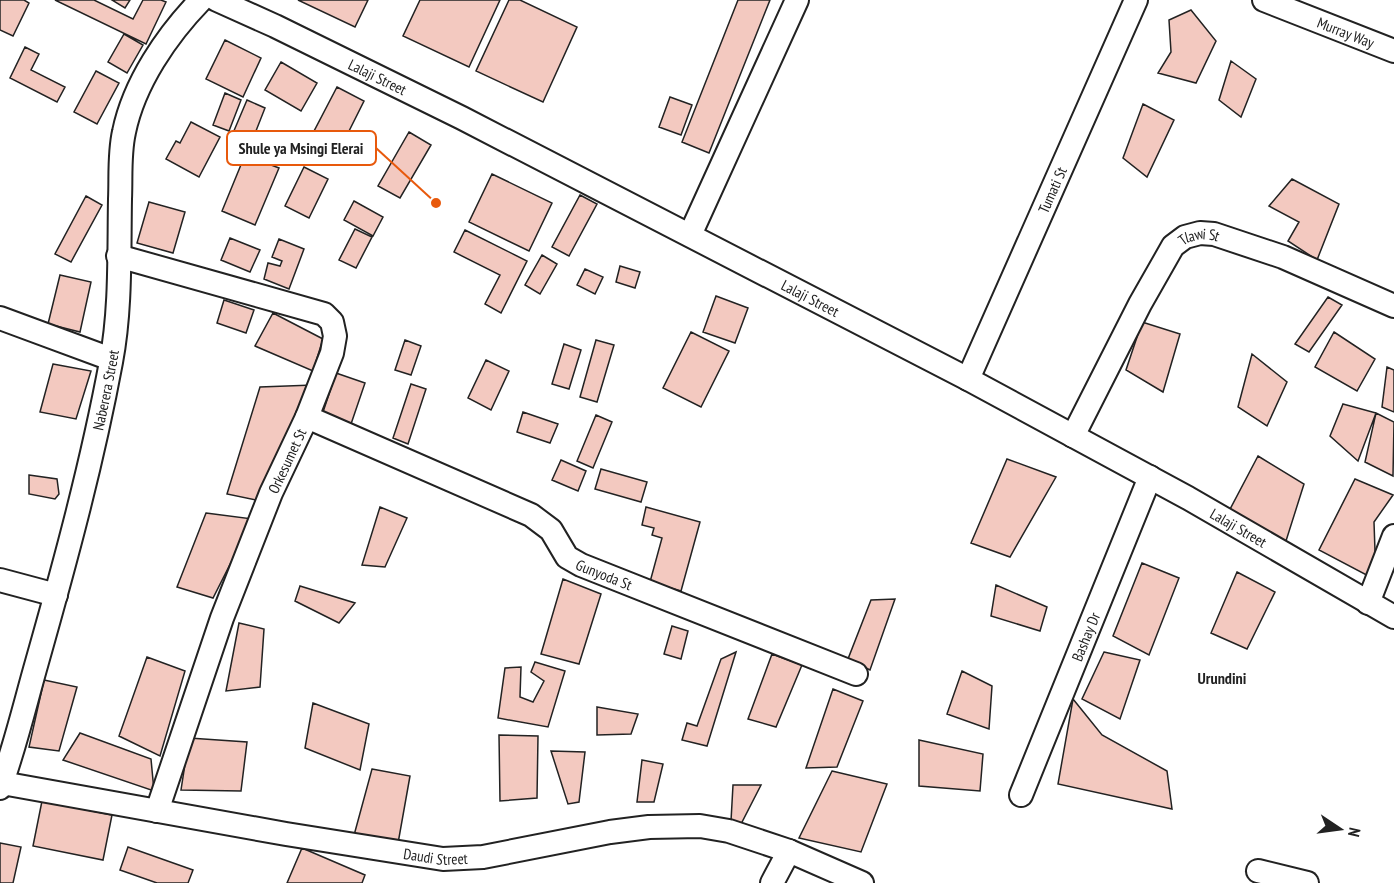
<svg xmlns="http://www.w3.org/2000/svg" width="1394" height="883" font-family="'PT Sans Narrow',sans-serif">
	<rect width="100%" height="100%" fill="#fff"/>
	<path fill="#f3c9c0" stroke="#222" stroke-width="1.5" d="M0,0h24l5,3 -16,33 -13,-6z
		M55,0h39l39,19 10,-19h18l5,2 -20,42z
		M112,0h18l-5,8z
		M298,0h70l-13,27z
		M420,0h80l-31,67 -66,-31z
		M509,0h11l57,27 -34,75 -67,-31z
		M738,0h32l-61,153 -27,-11z
		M1191,10l25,31 -20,42 -38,-10 13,-21 -2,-32z
		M124,34l19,11 -16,28 -19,-11z
		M225,40l36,18 -18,39 -37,-18z
		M25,47l14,7 -8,16 34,17 -8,15 -47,-24z
		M1231,61l25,18 -15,38 -22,-17z
		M281,62l36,21 -16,28 -36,-21z
		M96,71l23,12 -22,41 -23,-12z
		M337,87l27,14 -24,48 -28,-14z
		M225,93l16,7 -12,31 -16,-6z
		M670,97l22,8 -11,30 -22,-8z
		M247,100l18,8 -13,33 -19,-8z
		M1143,104l31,16 -27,57 -24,-19z
		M191,122l29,15 -21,40 -33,-18 10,-18 4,2z
		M409,132l22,13 -31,53 -22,-12z
		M245,155l34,13 -24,57 -33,-14z
		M304,167l24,12 -19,39 -24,-12z
		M492,174l60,29 -23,48 -60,-29z
		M1292,179l47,25 -22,56 -29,-19 11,-19 -30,-16z
		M580,195l17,9 -28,52 -17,-9z
		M86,196l16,9 -31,57 -16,-8z
		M354,201l29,16 -10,19 -29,-16z
		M149,202l36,10 -12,41 -36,-10z
		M355,229l17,8 -16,31 -17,-8z
		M465,230l62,31 -26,52 -16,-9 15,-29 -46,-23z
		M230,238l30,12 -10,22 -29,-12z
		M279,239l25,10 -15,40 -25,-10 4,-16 12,3 2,-5 -10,-4z
		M542,255l15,9 -17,30 -15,-9z
		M620,266l20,6 -5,16 -19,-6z
		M585,269l18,8 -8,17 -18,-9z
		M60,275l31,7 -11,50 -32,-8z
		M716,296l32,12 -13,35 -32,-11z
		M1328,297l14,8 -33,47 -14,-8z
		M224,300l30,10 -8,23 -29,-10z
		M273,313l50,26 -10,32 -58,-25z
		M1142,322l38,12 -17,58 -37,-22z
		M691,332l38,19 -28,56 -38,-19z
		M1334,332l41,27 -18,32 -42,-24z
		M405,340l16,6 -10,29 -16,-5z
		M596,340l18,5 -17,57 -17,-5z
		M564,344l17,6 -12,39 -17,-5z
		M1252,354l35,28 -20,44 -29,-19z
		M486,360l23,11 -18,39 -23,-12z
		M53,364l38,7 -15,48 -36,-7z
		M1387,367l7,3v42l-12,-5z
		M336,373l29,10 -14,41 -29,-9z
		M411,384l15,5 -18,55 -15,-6z
		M313,385l-52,116 -34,-7 33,-107z
		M1343,404l33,9 -18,48 -28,-25z
		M523,412l35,12 -8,19 -33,-11z
		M1376,413l18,9 -1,54 -28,-14z
		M596,415l16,7 -19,46 -16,-7z
		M1258,456l46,28 -18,57 -58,-28z
		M1007,459l49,18 -46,80 -39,-14z
		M561,460l25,11 -8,20 -26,-11z
		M601,469l46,13 -6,20 -46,-13z
		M29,475l28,4 2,15 -4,5 -26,-5z
		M1355,479l38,16 -19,27 2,58 -57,-30z
		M380,507l27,11 -22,49 -23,-2z
		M646,507l54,15 -19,69 -31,-9 12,-44 -10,-3 2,-7 -12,-3z
		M206,513l47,6 -40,79 -36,-11z
		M1142,563l37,15 -30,77 -36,-19z
		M1237,572l38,20 -28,57 -36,-16z
		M563,579l38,15 -22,70 -38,-10z
		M996,585l51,22 -7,24 -49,-15z
		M300,586l55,17 -16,20 -44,-22z
		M895,599l-25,71 -22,-11 23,-59z
		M239,623l25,6 -4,58 -34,4z
		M672,626l16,5 -7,28 -17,-5z
		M736,652l-29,94 -25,-6 5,-17 10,3 24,-67z
		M1104,652l36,8 -20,59 -38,-20z
		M772,654l30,11 -26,62 -28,-8z
		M147,657l38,14 -25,85 -41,-20z
		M535,662l30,9 -17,56 -50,-9 7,-50 16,-1 -1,30 13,5 11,-21 -13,-9z
		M962,671l30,15 -3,43 -42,-15z
		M44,680l33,7 -18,64 -30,-4z
		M833,689l30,12 -26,66 -31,1z
		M1073,699l29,36 65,36 5,38 -114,-25z
		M313,703l56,21 -9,46 -55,-22z
		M597,707l41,7 -7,20 -34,1z
		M80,733l71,26 3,32 -91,-31z
		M499,735l39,1 -1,62 -37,3z
		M189,738l58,4 -6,49 -60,-1z
		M919,740l64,14 -3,37 -61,-5z
		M551,751l34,1 -6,50 -11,2z
		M642,760l21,4 -9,38h-17z
		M372,769l38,7 -13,73 -44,-10z
		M832,771l55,13 -26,68 -62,-14z
		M733,785h28l-20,39 -10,-3z
		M42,801l70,14 -9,45 -70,-14z
		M0,843l21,4 -8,36h-13z
		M128,847l65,23 -5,13h-31l-37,-13z
		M302,848l63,27 -3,8h-75z"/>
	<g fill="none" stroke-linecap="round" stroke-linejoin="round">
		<defs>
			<g id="street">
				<path id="s1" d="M217,0l58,26 187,92 506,261 220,119 206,119"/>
				<path id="s2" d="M1264,0l130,51"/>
				<path d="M690,235l107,-235"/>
				<path d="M118,256l206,58 8,8 3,14 -3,17 -25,64 -36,76 -49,125 -65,193"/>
				<path d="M0,318l111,41"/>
				<path id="s3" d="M968,379l168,-379"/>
				<path id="s4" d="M307,417l224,98 20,15 16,27 14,8 275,109"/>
				<path id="s5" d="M1073,436l67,-132 33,-58 12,-9 15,-4 14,1 69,23 111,49"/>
				<path d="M0,580l56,15"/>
				<path d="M1368,603l26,-67"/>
				<path id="s6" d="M2,783l284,51 157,25 40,-2 127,-25 39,-5 51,-1 29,5 60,20 73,32"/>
				<path id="s7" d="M0,788c15,-41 25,-84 37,-126 28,-99 55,-198 74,-300 10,-52 8,-109 9,-163 1,-22 -1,-45 4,-67 10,-49 43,-97 77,-132"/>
				<path id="s8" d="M1021,795l129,-318"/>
				<path d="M1258,871l49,12"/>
				<path d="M772,883l17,-32"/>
			</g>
		</defs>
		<use href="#street" stroke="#222" stroke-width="26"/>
		<use href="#street" stroke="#fff" stroke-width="22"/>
	</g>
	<g text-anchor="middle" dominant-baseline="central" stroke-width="4.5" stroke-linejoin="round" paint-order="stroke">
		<g font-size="15" fill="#222" stroke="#fff">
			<text stroke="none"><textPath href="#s2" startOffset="88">Murray Way</textPath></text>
			<text stroke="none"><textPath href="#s1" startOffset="178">Lalaji Street</textPath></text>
			<text stroke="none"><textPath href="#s3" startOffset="207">Tumati St</textPath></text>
			<text stroke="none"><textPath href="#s5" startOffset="244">Tlawi St</textPath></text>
			<text stroke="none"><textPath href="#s1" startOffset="664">Lalaji Street</textPath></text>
			<text stroke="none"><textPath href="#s7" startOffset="412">Naberera Street</textPath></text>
			<text transform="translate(287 461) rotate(-65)">Orkesumet St</text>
			<text stroke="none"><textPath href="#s1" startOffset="1150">Lalaji Street</textPath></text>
			<text stroke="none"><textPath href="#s4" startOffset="342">Gunyoda St</textPath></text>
			<text stroke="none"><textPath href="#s8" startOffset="171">Bashay Dr</textPath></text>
			<text stroke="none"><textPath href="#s6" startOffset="440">Daudi Street</textPath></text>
		</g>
		<g font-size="16" font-weight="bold" fill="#222" stroke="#fff">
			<text x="1222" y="678">Urundini</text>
		</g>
	</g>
	<path fill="none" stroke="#e8590c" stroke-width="2" d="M436 203L376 148"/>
	<circle fill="#e8590c" stroke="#fff" stroke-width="2" cx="436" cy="203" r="6"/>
	<rect fill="#fff" stroke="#e8590c" stroke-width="2" x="227" y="131" width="149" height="34" rx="6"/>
	<g font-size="16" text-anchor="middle" font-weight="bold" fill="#222">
		<text x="301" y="154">Shule ya Msingi Elerai</text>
	</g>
	<g transform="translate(1340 829) rotate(103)" stroke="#ffffff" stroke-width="4.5" paint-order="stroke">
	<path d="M0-4.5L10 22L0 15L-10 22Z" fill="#222222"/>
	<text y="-9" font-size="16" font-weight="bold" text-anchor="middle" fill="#222222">N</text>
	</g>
</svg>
